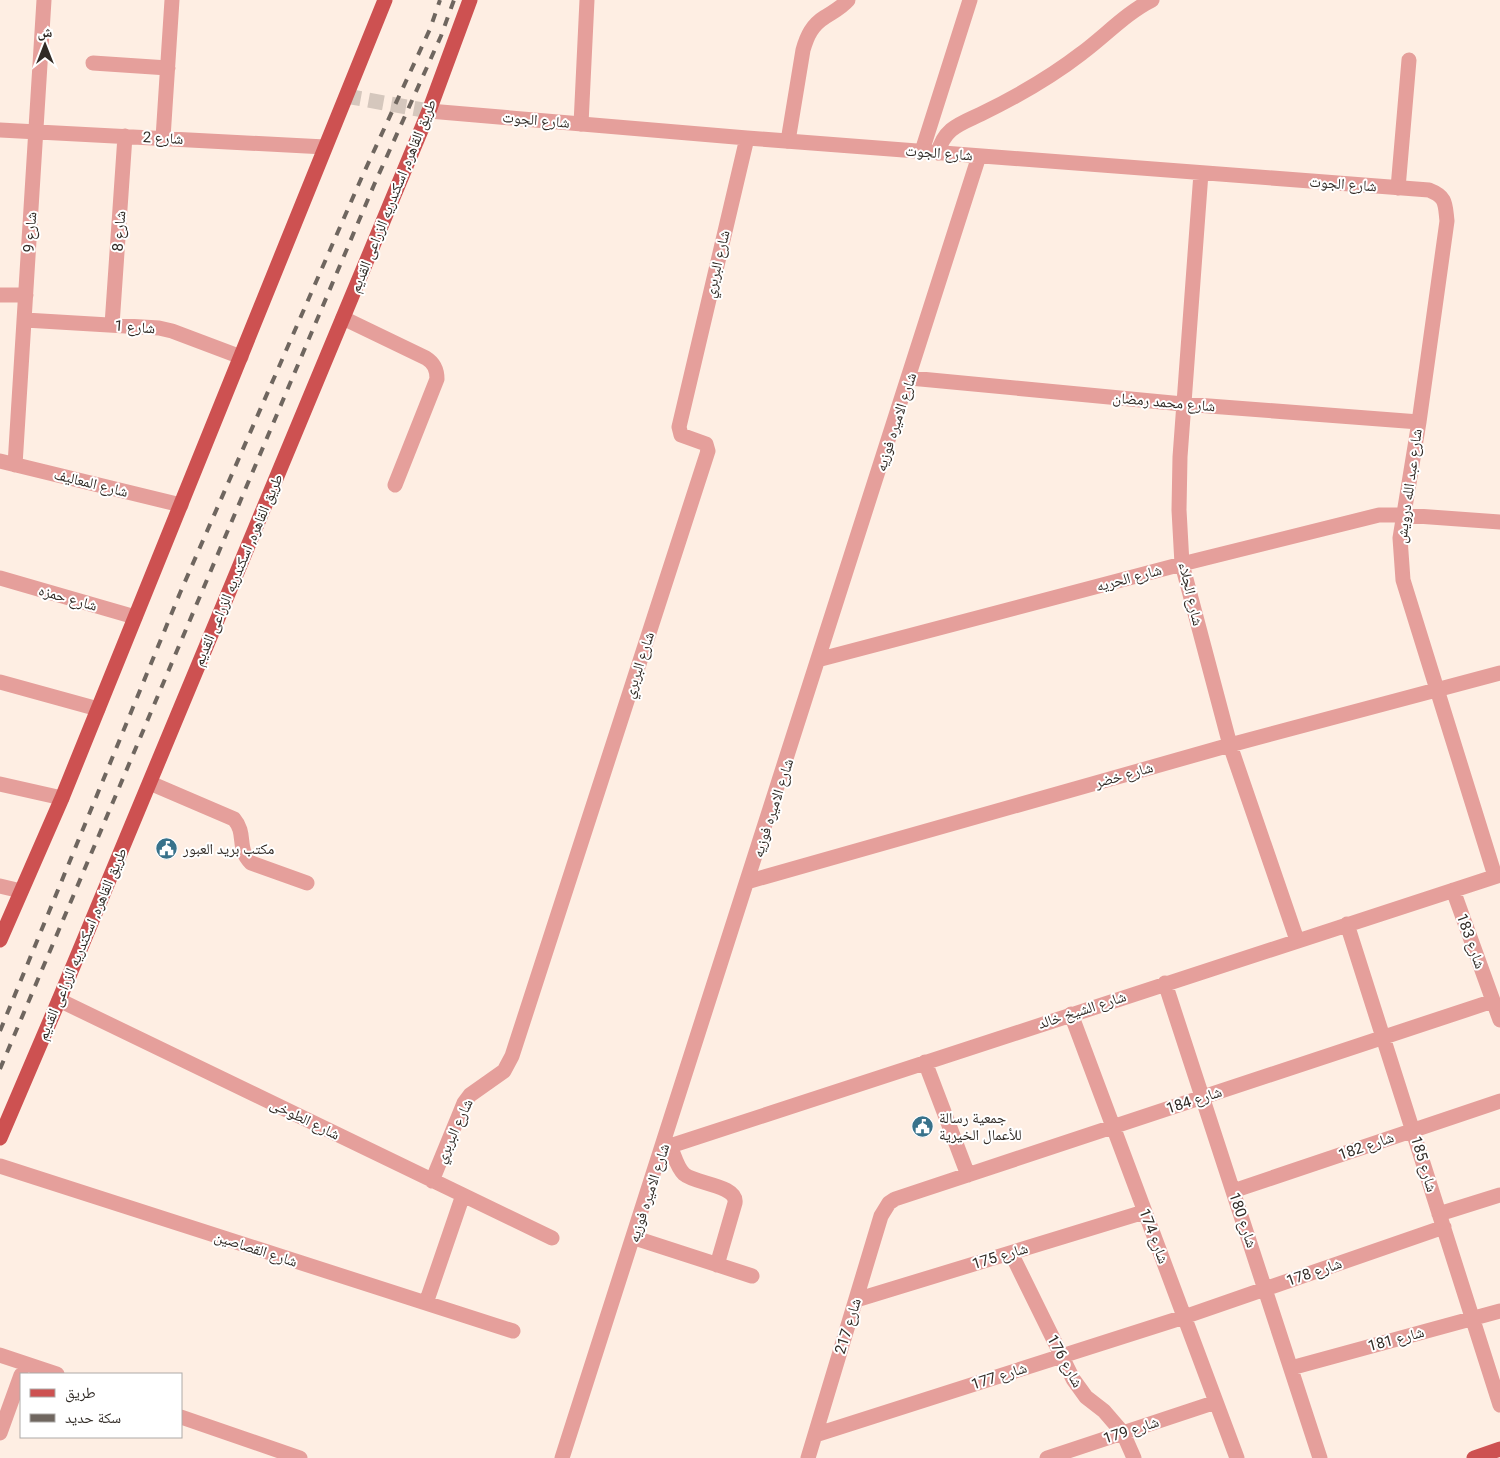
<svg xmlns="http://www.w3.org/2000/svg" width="1500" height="1458" font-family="Roboto,'Noto Naskh Arabic',sans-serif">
	<rect width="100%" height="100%" fill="#feeee3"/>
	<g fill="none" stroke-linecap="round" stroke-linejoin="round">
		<path stroke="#d5c7bd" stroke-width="15" stroke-dasharray="15 8" stroke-linecap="butt" d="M346,96l83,15"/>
		<path stroke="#e59f9b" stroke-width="15" d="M581,124l6,-124
			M788,141l15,-91c4,-14 9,-25 22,-33 9,-6 16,-9 23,-17
			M922,151l48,-151
			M938,153c6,-25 22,-29 43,-39 35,-17 70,-37 101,-61 23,-17 44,-40 70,-53
			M1398,188l11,-128
			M343,318l83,40c8,5 11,11 11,21l-42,106
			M150,783l84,36c13,15 2,29 17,44l56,20
			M670,1146c4,8 7,22 14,28 11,10 54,11 51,29l-18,62
			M635,1238l117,38"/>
		<path stroke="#e59f9b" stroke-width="15" d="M93,63l75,5
			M429,111l318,27 682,52c18,7 16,14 18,31l-28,201 -19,116 3,42 92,296
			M0,130l325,17
			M163,138l9,-138
			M1201,173l-21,284 -1,53 3,54 48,181 67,195
			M0,295h26
			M25,320l134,8 13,3 69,26
			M112,325l13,-189
			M910,378l273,26 236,18
			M0,461l181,44
			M15,465l29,-465
			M0,578l135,39
			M821,659l361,-95 197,-49h24l97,7
			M0,682l98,27
			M0,784l62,14
			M750,881l480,-136 270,-72
			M0,886l21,5
			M1453,890l47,130
			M1347,924l153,481
			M1165,983l155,475
			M59,1000l493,238
			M1071,1014l166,444
			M925,1062l43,113
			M664,1148l836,-273
			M0,1166l513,165
			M432,1181l32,-78 6,-8 34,-24 8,-15 196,-605 -2,-7 -25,-9 -2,-8 68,-289
			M1233,1191l267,-90
			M1439,1214l61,-19
			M1011,1253l62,126 13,18 18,14 19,22 11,25
			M856,1300l288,-88
			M426,1303l37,-108
			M0,1355l57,19
			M1291,1368l209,-57
			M181,1417l119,41
			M0,1433l21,-58
			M815,1435l369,-118 260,-90
			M562,1458c142,-433 281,-867 417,-1302
			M808,1458l73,-242 8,-13 6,-4 598,-198
			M1047,1458l169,-56"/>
		<path stroke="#cd5151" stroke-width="15" d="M0,940l62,-142 36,-89 287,-709
			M0,1138l59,-138 370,-889 41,-111
			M1474,1458l26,-9"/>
		<path stroke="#6f665f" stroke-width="4" stroke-dasharray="9 9" stroke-linecap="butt" d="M0,1031l180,-438 181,-414 69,-150 10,-29
			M0,1069l374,-884 67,-149 13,-36"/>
	</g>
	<defs>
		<symbol id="civic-disc" viewBox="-11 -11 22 22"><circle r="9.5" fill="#38728b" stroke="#fff"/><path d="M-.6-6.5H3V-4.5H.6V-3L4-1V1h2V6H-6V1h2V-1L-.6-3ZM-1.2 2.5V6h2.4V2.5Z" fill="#fff"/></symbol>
	</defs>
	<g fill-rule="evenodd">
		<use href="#civic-disc" x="154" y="836" width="25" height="25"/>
		<use href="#civic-disc" x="910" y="1114" width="25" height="25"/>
	</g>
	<g text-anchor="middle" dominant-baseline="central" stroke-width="4" stroke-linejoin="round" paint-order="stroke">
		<g font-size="15" fill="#312b26" stroke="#fff">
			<text transform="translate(536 120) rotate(5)">شارع الجوت</text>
			<text transform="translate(163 138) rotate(3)">شارع 2</text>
			<text transform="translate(939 153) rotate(4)">شارع الجوت</text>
			<text transform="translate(1343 184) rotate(4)">شارع الجوت</text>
			<text transform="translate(393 196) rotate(-68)">طريق القاهره, اسكندريه الزراعى القديم</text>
			<text transform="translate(119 231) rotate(-86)">شارع 8</text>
			<text transform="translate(30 232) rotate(-86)">شارع 9</text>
			<text transform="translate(717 264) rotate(-77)">شارع البربري</text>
			<text transform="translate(135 327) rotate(4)">شارع 1</text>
			<text transform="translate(1164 402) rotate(5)">شارع محمد رمضان</text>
			<text transform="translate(896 422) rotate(-72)">شارع الاميره فوزيه</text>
			<text transform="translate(91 483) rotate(14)">شارع المعاليف</text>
			<text transform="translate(1409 486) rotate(-82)">شارع عبد الله درويش</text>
			<text transform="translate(238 570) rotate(-67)">طريق القاهره, اسكندريه الزراعى القديم</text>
			<text transform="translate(1129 578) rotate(-15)">شارع الحريه</text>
			<text transform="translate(1191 594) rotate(77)">شارع الجلاء</text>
			<text transform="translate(68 598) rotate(16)">شارع حمزه</text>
			<text transform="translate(639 665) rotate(-72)">شارع البربري</text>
			<text transform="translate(1124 775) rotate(-16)">شارع خضر</text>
			<text transform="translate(773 808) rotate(-72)">شارع الاميره فوزيه</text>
			<text transform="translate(1471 941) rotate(70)">شارع 183</text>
			<text transform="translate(82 944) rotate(-67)">طريق القاهره, اسكندريه الزراعى القديم</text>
			<text transform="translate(1082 1010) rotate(-18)">شارع الشيخ خالد</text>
			<text transform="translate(1194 1100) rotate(-18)">شارع 184</text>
			<text transform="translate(305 1119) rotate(26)">شارع الطوخى</text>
			<text transform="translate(454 1131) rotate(-65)">شارع البربري</text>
			<text transform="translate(1366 1146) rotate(-19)">شارع 182</text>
			<text transform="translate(1424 1164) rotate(73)">شارع 185</text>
			<text transform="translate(649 1193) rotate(-72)">شارع الاميره فوزيه</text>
			<text transform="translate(1243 1220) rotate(71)">شارع 180</text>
			<text transform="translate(1154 1236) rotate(69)">شارع 174</text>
			<text transform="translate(256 1249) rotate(18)">شارع القصاصين</text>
			<text transform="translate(1000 1256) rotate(-17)">شارع 175</text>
			<text transform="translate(1314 1272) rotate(-19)">شارع 178</text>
			<text transform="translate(848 1326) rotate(-73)">شارع 217</text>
			<text transform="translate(1396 1339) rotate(-15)">شارع 181</text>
			<text transform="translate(1065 1361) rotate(61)">شارع 176</text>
			<text transform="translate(999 1376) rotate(-18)">شارع 177</text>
			<text transform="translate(1131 1430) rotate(-18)">شارع 179</text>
		</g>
		<g font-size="15" fill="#312b26" stroke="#fff" text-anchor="start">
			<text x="183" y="849">مكتب بريد العبور</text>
			<text x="939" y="1118">جمعية رسالة<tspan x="939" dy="17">للأعمال الخيرية</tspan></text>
		</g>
	</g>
	<rect x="20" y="1373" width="162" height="65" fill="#ffffff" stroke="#adaaa8"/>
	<rect x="30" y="1389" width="25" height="8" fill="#cd5151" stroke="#adaaa8"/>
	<text x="65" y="1398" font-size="15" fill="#312b26">طريق</text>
	<rect x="30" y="1414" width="25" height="8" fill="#6f665f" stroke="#adaaa8"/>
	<text x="65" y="1423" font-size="15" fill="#312b26">سكة حديد</text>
	<g transform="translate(45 45)" stroke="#ffffff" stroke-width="4" paint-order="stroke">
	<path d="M0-4L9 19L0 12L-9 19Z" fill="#312b26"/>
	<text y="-8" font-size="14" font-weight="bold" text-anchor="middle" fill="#312b26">ش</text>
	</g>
</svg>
